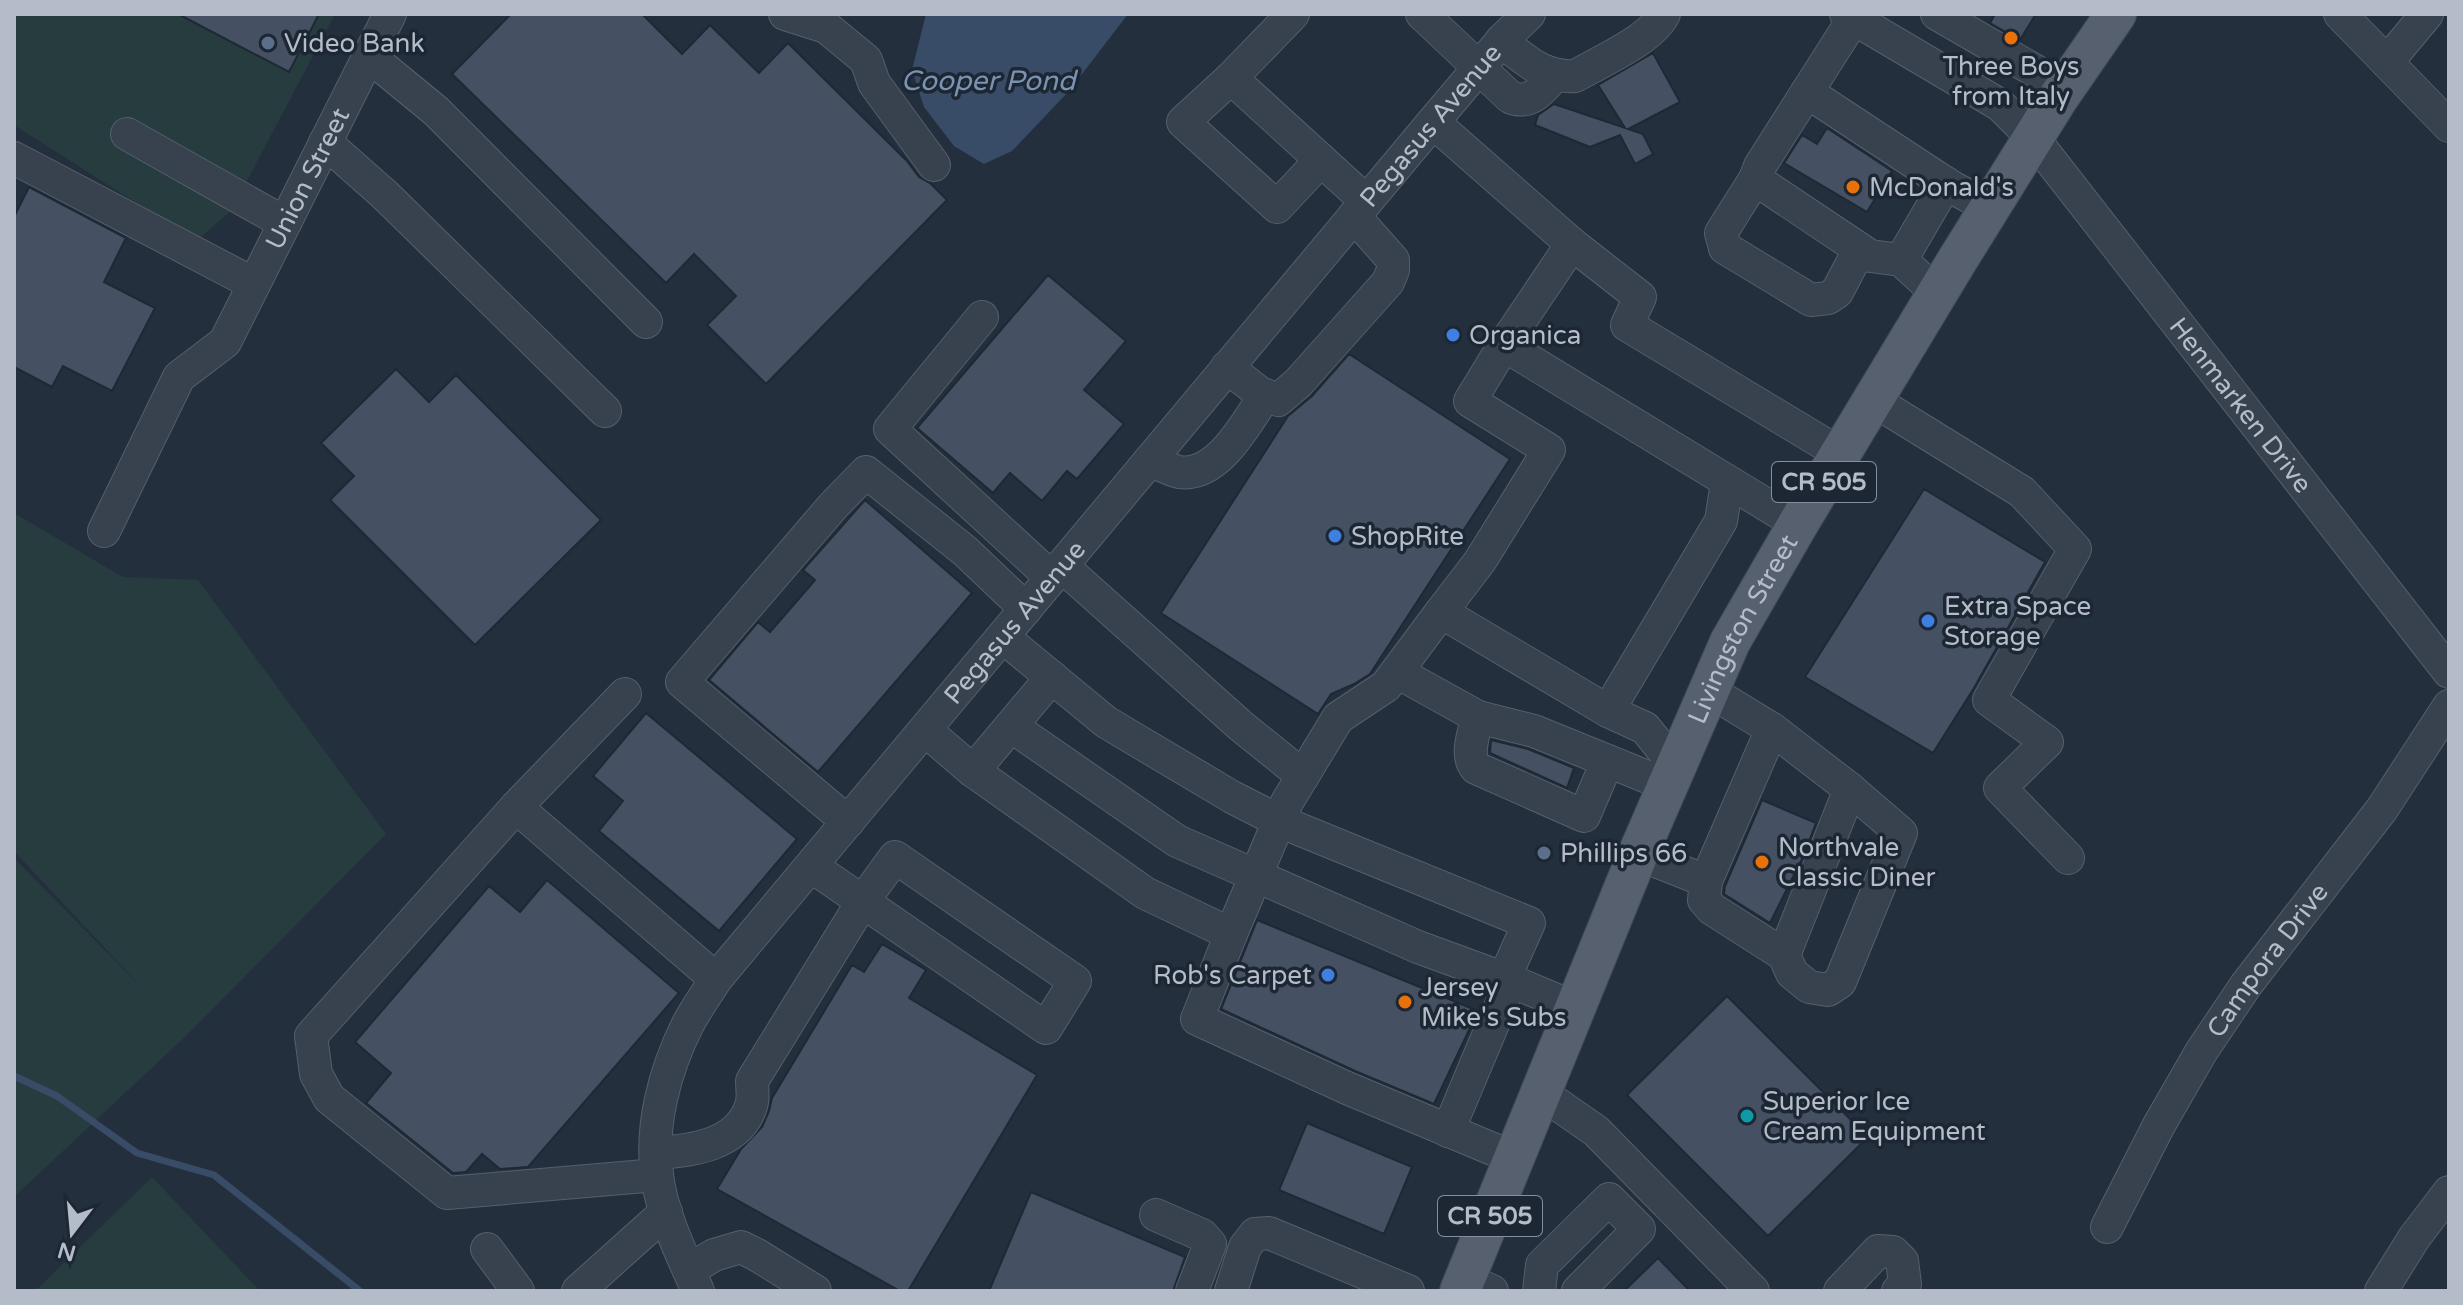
<svg xmlns="http://www.w3.org/2000/svg" width="2463" height="1305" font-family="'Varela Round',sans-serif">
	<rect width="100%" height="100%" fill="#242f3e"/>
	<path fill="#263c3f" d="M14,14h321l-104,197 -35,30 -182,-116z
		M14,513l109,64 75,3 188,254 -199,201 -173,162v-339l131,133 -131,-140z
		M152,1177l108,114h-225z"/>
	<path fill="#394c67" d="M926,14h202l-59,77 -57,60 -28,13 -30,-18 -30,-39 -12,-37z"/>
	<g fill="none" stroke-linecap="round" stroke-linejoin="round">
		<path stroke="#394c67" stroke-width="7" d="M14,1076l43,20 80,57 77,22 146,116"/>
	</g>
	<path fill="#455162" stroke="#1f2835" stroke-width="2" d="M178,14h141l-30,58z
		M511,14h131l40,40 28,-29 49,48 29,-30 119,118 12,16 11,6 17,17 -181,184 -59,-59 29,-29 -42,-42 -28,29 -214,-209z
		M1995,14h41l-16,26 -30,-17z
		M1653,53l27,49 -52,27 15,5 10,20 -18,10 -15,-29 -30,12 -55,-22 3,-10 16,-11 71,24 -27,-43z
		M1827,128l65,43 -25,41 -83,-49 18,-28 15,9z
		M29,187l97,51 -22,44 51,26 -43,83 -49,-25 -11,21 -38,-20v-150z
		M1048,275l78,66 -42,49 40,34 -47,55 -10,-8 -25,30 -32,-28 -17,20 -76,-65z
		M1349,354l161,105 -140,215 -16,10 -23,10 -13,20 -157,-101 127,-197 24,-20z
		M396,369l33,33 27,-27 145,145 -126,125 -145,-145 24,-24 -33,-33z
		M1924,489l121,73 -71,126 -41,65 -128,-76z
		M865,500l107,93 -154,179 -109,-92 49,-58 12,10 45,-52 -12,-10z
		M646,713l151,126 -78,92 -120,-100 24,-30 -30,-25z
		M1491,740l37,9 46,19 -7,20 -77,-35z
		M1762,800l54,23 -13,34 -33,66 -46,-29 1,-8z
		M547,880l132,113 -151,174 -28,2 -18,-15 -16,18 -13,1 -87,-70 25,-30 -36,-31 134,-156 31,26z
		M1257,920l221,91 -44,93 -79,-33 -134,-62z
		M882,944l44,26 -17,28 128,77 -129,216h-8l-183,-102 24,-40 21,-22 7,-16 3,-13 80,-133 12,7z
		M1727,996l141,141 -100,99 -141,-141z
		M1307,1123l105,44 -28,67 -105,-44z
		M1031,1192l154,65 -12,34h-184z
		M1658,1258l32,33h-66z"/>
	<g fill="none" stroke-linecap="round" stroke-linejoin="round">
		<defs>
			<g id="minor">
				<path d="M785,14l41,13 40,33 8,23 60,82"/>
				<path d="M1293,14l-62,64 135,123"/>
				<path d="M1422,14l88,83c21,9 32,-8 45,-22"/>
				<path id="s1" d="M1846,14l154,91 33,33 416,534"/>
				<path d="M1937,14l128,74"/>
				<path d="M2340,14l109,112"/>
				<path d="M1854,18l-94,148 -5,13 -34,54 4,15 86,52 17,-2 9,-6 22,-42"/>
				<path d="M1501,41c24,18 41,37 74,35 25,-14 77,-37 89,-62"/>
				<path d="M369,56l67,55 210,211"/>
				<path d="M2387,62l40,-48"/>
				<path d="M1231,78l-48,44 94,85 44,-47"/>
				<path d="M1807,92l143,94 40,22"/>
				<path d="M1433,122l139,122 68,53 -13,28 214,129"/>
				<path d="M127,134l158,89"/>
				<path d="M325,142l60,53 220,216"/>
				<path d="M14,158l240,126"/>
				<path d="M1755,179l115,77 31,4 36,33"/>
				<path d="M1572,244l-68,101 -34,56 79,49 -69,111 -39,51 167,99 37,17 30,37"/>
				<path d="M1901,260l45,-77"/>
				<path d="M982,317l-92,112 162,149"/>
				<path d="M1504,345l294,179"/>
				<path d="M1227,367l33,26 18,7 20,-17 90,-101 5,-12v-10l-39,-44"/>
				<path d="M1873,400l149,92 53,57 -86,151 58,42 -47,46 68,70"/>
				<path d="M1150,460c9,4 20,10 29,12 39,6 68,-50 86,-77"/>
				<path id="s2" d="M104,531l75,-154 46,-35 165,-328"/>
				<path d="M1062,566l179,160 62,50"/>
				<path d="M1003,637l103,85 126,75 47,24 250,102 -25,56"/>
				<path d="M1397,672l81,45 56,14 133,54"/>
				<path d="M1708,690l64,39 78,60 -66,166"/>
				<path d="M1608,711l113,-190 6,-38"/>
				<path d="M1478,717c-4,15 -13,38 -2,51l108,48 23,-54"/>
				<path d="M1011,726l166,115 241,106 93,34 64,27"/>
				<path d="M1772,729l-66,152 -2,19 8,9 72,46 8,18 17,14 19,3 12,-8 61,-149 -51,-44"/>
				<path d="M925,730l48,41 172,122 86,41 56,-132 51,-84 48,-32 55,-74"/>
				<path d="M973,771l79,-94"/>
				<path d="M516,807l109,-113"/>
				<path d="M848,822l-166,-140 151,-176 33,-34 99,79 61,58"/>
				<path d="M1638,854l68,27"/>
				<path d="M1231,934l-34,85 150,69 167,70"/>
				<path d="M1540,1092l56,39 157,160"/>
				<path d="M1448,1131l63,-150"/>
				<path d="M656,1153c35,-2 83,-8 95,-47 3,-8 1,-17 1,-25l111,-180 32,-44 180,124 -29,47 -235,-162"/>
				<path d="M657,1175l-210,18 -118,-95 -13,-24 -5,-38 205,-229 200,172"/>
				<path d="M1156,1215l46,20 8,9 -18,47"/>
				<path id="s3" d="M2107,1227l52,-102 42,-73 45,-67 136,-176 67,-103"/>
				<path d="M487,1249l31,42"/>
				<path d="M689,1270l25,-15 27,-8 16,8 58,36"/>
				<path d="M1467,1273l2,8 23,10"/>
				<path d="M578,1291l88,-79"/>
				<path id="s4" d="M698,1291c-16,-36 -36,-76 -41,-116 -7,-49 8,-105 30,-149 8,-16 19,-31 29,-47l717,-857 71,-84 25,-24"/>
				<path d="M1231,1291l14,-44 10,-13 14,-1 139,58"/>
				<path d="M1539,1291l3,-26 67,-66 30,30 -61,62"/>
				<path d="M1840,1291l38,-40 15,1 9,9 3,23 -7,7"/>
				<path d="M2381,1291l33,-53 35,-46"/>
			</g>
			<g id="major">
				<path id="s5" d="M1460,1291l178,-437 92,-212 68,-118 160,-265 100,-161 58,-84"/>
			</g>
		</defs>
		<use href="#minor" stroke="#565f6c" stroke-width="34"/>
		<use href="#major" stroke="#414a57" stroke-width="42"/>
		<use href="#minor" stroke="#38414e" stroke-width="32"/>
		<use href="#major" stroke="#56606e" stroke-width="40"/>
	</g>
	<g fill="#e8710a" stroke="#1d2633" stroke-width="3">
		<circle cx="2011" cy="38" r="8"/>
		<circle cx="1853" cy="187" r="8"/>
		<circle cx="1762" cy="862" r="8"/>
		<circle cx="1405" cy="1002" r="8"/>
	</g>
	<g fill="#5c6f8a" stroke="#1d2633" stroke-width="3">
		<circle cx="268" cy="43" r="8"/>
		<circle cx="1544" cy="853" r="8"/>
	</g>
	<g fill="#3f7fe0" stroke="#1d2633" stroke-width="3">
		<circle cx="1453" cy="335" r="8"/>
		<circle cx="1335" cy="536" r="8"/>
		<circle cx="1928" cy="621" r="8"/>
		<circle cx="1328" cy="975" r="8"/>
	</g>
	<circle fill="#0f9aa8" stroke="#1d2633" stroke-width="3" cx="1747" cy="1116" r="8"/>
	<g text-anchor="middle" dominant-baseline="central" stroke-width="7" stroke-linejoin="round" paint-order="stroke">
		<g fill="#1d2633" stroke="#878f9c" stroke-width="2">
			<rect x="1772" y="462" width="104" height="40" rx="6"/>
			<rect x="1438" y="1196" width="104" height="40" rx="6"/>
		</g>
		<g font-size="24" font-weight="bold" fill="#b4bcc9">
			<text x="1824" y="482">CR 505</text>
			<text x="1490" y="1216">CR 505</text>
		</g>
		<g font-size="26" fill="#b4bcc9" stroke="#1d2633" text-anchor="start">
			<text x="284" y="43">Video Bank</text>
			<text x="2011" y="66" text-anchor="middle">Three Boys<tspan x="2011" dy="30">from Italy</tspan></text>
			<text x="1869" y="187">McDonald's</text>
			<text x="1469" y="335">Organica</text>
			<text x="1351" y="536">ShopRite</text>
			<text x="1944" y="606">Extra Space<tspan x="1944" dy="30">Storage</tspan></text>
			<text x="1778" y="847">Northvale<tspan x="1778" dy="30">Classic Diner</tspan></text>
			<text x="1560" y="853">Phillips 66</text>
			<text x="1312" y="975" text-anchor="end">Rob's Carpet</text>
			<text x="1421" y="987">Jersey<tspan x="1421" dy="30">Mike's Subs</tspan></text>
			<text x="1763" y="1101">Superior Ice<tspan x="1763" dy="30">Cream Equipment</tspan></text>
		</g>
		<g font-size="26" fill="#b4bcc9" stroke="#1d2633">
			<text stroke="none"><textPath href="#s4" startOffset="1446">Pegasus Avenue</textPath></text>
			<text stroke="none"><textPath href="#s2" startOffset="412">Union Street</textPath></text>
			<text stroke="none"><textPath href="#s1" startOffset="564">Henmarken Drive</textPath></text>
			<text stroke="none"><textPath href="#s4" startOffset="798">Pegasus Avenue</textPath></text>
			<text stroke="none"><textPath href="#s5" startOffset="720">Livingston Street</textPath></text>
			<text stroke="none"><textPath href="#s3" startOffset="312">Campora Drive</textPath></text>
		</g>
		<g font-size="28" font-style="italic" fill="#7c92b1" stroke="#1d2633">
			<text x="988" y="81">Cooper Pond</text>
		</g>
	</g>
	<rect width="2463" height="1305" fill="none" stroke="#b4bcc9" stroke-width="32"/>
	<g transform="translate(72 1233) rotate(196)" stroke="#1d2633" stroke-width="6" paint-order="stroke">
	<path d="M0-6L14 30L0 20L-14 30Z" fill="#b4bcc9"/>
	<text y="-12" font-size="22" font-weight="bold" text-anchor="middle" fill="#b4bcc9">N</text>
	</g>
</svg>
